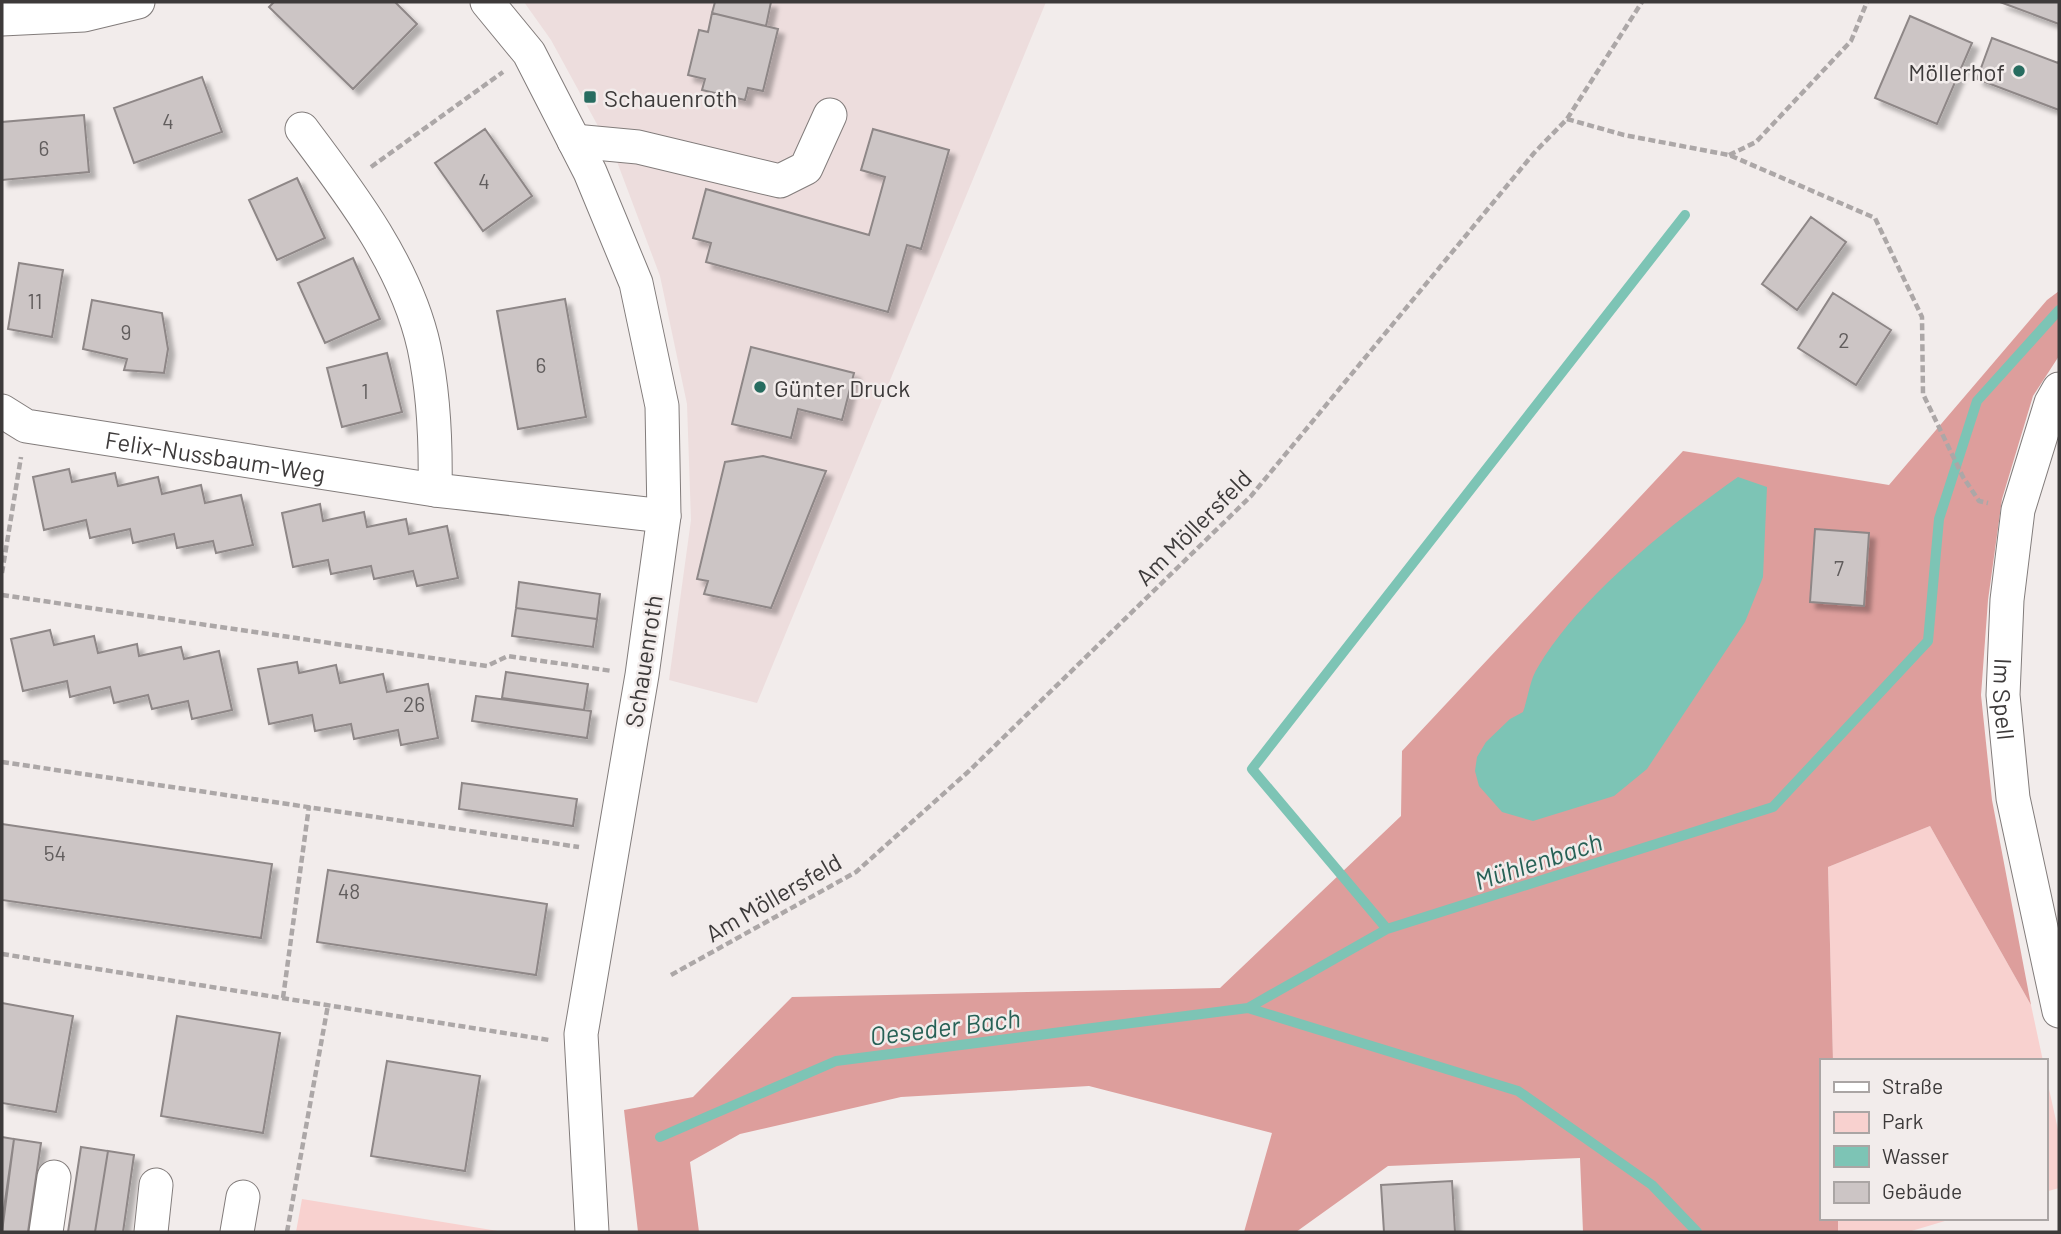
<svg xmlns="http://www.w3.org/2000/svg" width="2061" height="1234" font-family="Barlow,sans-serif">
	<defs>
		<filter id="shadow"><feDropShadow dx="6" dy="6" stdDeviation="2" flood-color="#0004"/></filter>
	</defs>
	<rect width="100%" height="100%" fill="#f2eceb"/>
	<path fill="#eddddd" d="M524,2h522l-289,701 -88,-23 22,-160 -4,-116 -27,-128 -44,-117 -65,-119z"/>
	<path fill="#f8d1cf" d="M1930,826l101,179 12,56h-210l-5,-194z
		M2045,1071l14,63v54l-14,4z
		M302,1199l202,33h-208z
		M1838,1218h117l-47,14h-70z"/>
	<path fill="#dd9e9c" d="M2059,291v65l-26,40 -31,103 -14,101 -7,95 11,105 39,205 -101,-179 -102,41 5,194h-12v157h17v14h-255l-3,-74 -192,8 -92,66h-52l28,-99 -183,-47 -188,11 -161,37 -50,28 9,70h-61l-14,-122 69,-13 99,-100 428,-9 181,-172 1,-65 281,-300 206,34 158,-185z"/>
	<path fill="#7dc4b5" d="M1738,477l29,10 -4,90 -18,45 -98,147 -33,27 -81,25 -31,-9 -23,-26 -4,-15 2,-14 9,-15 24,-23 13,-7c5,-14 7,-33 15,-45 41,-70 134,-144 200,-190z"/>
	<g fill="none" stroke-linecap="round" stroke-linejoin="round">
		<path stroke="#7dc4b5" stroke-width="10" d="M1387,929l-135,-160 433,-554
			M660,1137l176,-76 412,-53
			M1697,1232l-45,-47 -134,-94 -270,-83 139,-79 386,-122 155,-166 11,-122 38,-118 82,-91"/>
	</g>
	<path fill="#ccc5c5" stroke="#8e8787" stroke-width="2" filter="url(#shadow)" d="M274,2h121l22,22 -64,65 -84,-82z
		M715,2h56l-5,24 -54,-13z
		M2000,2h59v22z
		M712,13l66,16 -15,62 -15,-3 -3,12 -43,-10 3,-11 -17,-4 11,-45 9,2z
		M1910,16l62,27 -35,81 -62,-26z
		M1992,38l66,25 1,-2v49l-82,-31z
		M202,77l20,55 -88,31 -20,-55z
		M84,115l5,57 -87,8v-58z
		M485,129l47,67 -49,35 -48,-68z
		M873,129l76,21 -28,99 -14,-4 -19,67 -182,-50 5,-19 -18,-5 13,-49 163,46 16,-58 -24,-7z
		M297,178l28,60 -48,22 -28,-60z
		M1811,217l35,25 -49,68 -35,-26z
		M353,258l27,61 -55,24 -27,-60z
		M19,263l44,7 -11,67 -44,-8z
		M1833,293l58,37 -35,55 -58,-37z
		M565,299l21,118 -68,12 -21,-118z
		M92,300l70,13 6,36 -4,24 -40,-3 3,-11 -44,-10z
		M751,347l103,26 -12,47 -44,-11 -7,29 -59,-14z
		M387,353l15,59 -60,15 -15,-59z
		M763,456l63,15 -55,137 -67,-14 4,-13 -11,-2 28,-117z
		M69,469l3,13 43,-9 3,13 40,-9 4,17 39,-9 4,18 36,-8 12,50 -37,8 -3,-12 -36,7 -3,-14 -41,9 -3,-14 -40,9 -4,-18 -42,10 -11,-53z
		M320,504l3,17 41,-9 3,15 39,-8 3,15 38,-8 11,52 -41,8 -4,-15 -39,8 -3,-13 -40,8 -3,-14 -35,7 -11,-54z
		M1815,529l54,4 -5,73 -54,-4z
		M519,582l81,12 -3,25 -81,-11z
		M516,608l81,11 -4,28 -81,-11z
		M50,630l4,15 40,-9 4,17 39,-9 2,12 42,-9 3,12 35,-8 13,59 -40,9 -4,-18 -36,8 -4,-14 -34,8 -4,-16 -40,10 -3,-16 -44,10 -12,-52z
		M297,662l2,11 37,-8 4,18 43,-9 4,18 41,-8 10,54 -37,7 -3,-15 -44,9 -3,-15 -36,7 -3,-16 -43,9 -11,-55z
		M506,672l82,12 -4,26 -82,-12z
		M476,696l115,15 -4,27 -115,-17z
		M462,783l115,16 -4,27 -114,-17z
		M2,824l270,40 -11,74 -259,-38z
		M328,870l219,34 -11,71 -219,-33z
		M2,1003l71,13 -17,96 -54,-9z
		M177,1016l103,17 -17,100 -102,-17z
		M387,1061l93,15 -15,95 -94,-15z
		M2,1137l12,2 -12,83z
		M14,1139l27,4 -13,89h-26z
		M81,1147l27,4 -13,81h-27z
		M108,1151l26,4 -11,77h-28z
		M1452,1181l3,51h-71l-3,-47z"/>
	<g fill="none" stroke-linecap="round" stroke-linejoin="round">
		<defs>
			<g id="minor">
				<path d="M487,2l42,51 61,119 46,111 26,123 2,110 -22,159 -61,359 11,198"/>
				<path d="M2,19l82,-4 54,-13"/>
				<path d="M302,129c49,65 104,137 122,218 10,47 12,95 11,143"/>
				<path d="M574,141l64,6 142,34 26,-13 24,-53"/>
				<path id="s1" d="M2059,389l-8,14 -33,107 -11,90 -4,95 10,103 46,213"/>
				<path id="s2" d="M2,411l24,15 409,64 229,26"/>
				<path d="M46,1232l8,-55"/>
				<path d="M151,1232l5,-47"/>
				<path d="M237,1232l6,-35"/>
			</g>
		</defs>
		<use href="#minor" stroke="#827c7b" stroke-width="35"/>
		<path stroke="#aca7a7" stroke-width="4.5" stroke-dasharray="7 3.5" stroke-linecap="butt" d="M1567,119l57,16 105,20 146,63 47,99 1,77 40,83 16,24 9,2
			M1729,155l27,-13 95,-101 16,-39
			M371,167l132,-95
			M2,573l19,-116
			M2,595l485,71 21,-10 104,15
			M2,762l577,85
			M2,954l547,86
			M671,975l185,-103 113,-101 282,-275 283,-343 33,-34 75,-117
			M283,998l26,-192
			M287,1232l41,-227"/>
		<use href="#minor" stroke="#fff" stroke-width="33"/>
	</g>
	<g fill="#276c60" stroke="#f2eceb" stroke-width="2.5">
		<circle cx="2019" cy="71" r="7"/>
		<rect x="583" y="90" width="14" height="14" rx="3.5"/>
		<circle cx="760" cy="387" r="7"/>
	</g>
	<g text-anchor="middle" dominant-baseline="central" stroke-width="5" stroke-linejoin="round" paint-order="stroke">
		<g font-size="21" fill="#615d5d">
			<text x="168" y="120">4</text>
			<text x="44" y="147">6</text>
			<text x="484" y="180">4</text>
			<text x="35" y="300">11</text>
			<text x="126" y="331">9</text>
			<text x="1844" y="339">2</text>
			<text x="541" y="364">6</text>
			<text x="365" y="390">1</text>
			<text x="1839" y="567">7</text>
			<text x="414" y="703">26</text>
			<text x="55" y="852">54</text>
			<text x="349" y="890">48</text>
		</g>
		<g font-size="24" fill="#3d3a3a" stroke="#f2eceb" text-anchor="start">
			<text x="2005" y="71" text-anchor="end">Möllerhof</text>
			<text x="604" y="97">Schauenroth</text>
			<text x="774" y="387">Günter Druck</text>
		</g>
		<g font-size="24" fill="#3d3a3a" stroke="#f2eceb">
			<text stroke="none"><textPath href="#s2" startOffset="220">Felix-Nussbaum-Weg</textPath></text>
			<text transform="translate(1193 527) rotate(-45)">Am Möllersfeld</text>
			<text transform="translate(643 661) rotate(-81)">Schauenroth</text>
			<text stroke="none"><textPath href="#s1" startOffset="318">Im Spell</textPath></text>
			<text transform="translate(773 897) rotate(-30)">Am Möllersfeld</text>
		</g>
		<g font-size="26" font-style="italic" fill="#276156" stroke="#f2eceb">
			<text transform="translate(1538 860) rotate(-18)">Mühlenbach</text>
			<text transform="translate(945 1026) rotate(-7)">Oeseder Bach</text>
		</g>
	</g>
	<rect width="2061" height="1234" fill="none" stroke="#3d3a3a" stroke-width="7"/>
	<rect x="1820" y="1059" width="228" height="161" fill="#f2eceb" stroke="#aaa5a4" stroke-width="2"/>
	<rect x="1834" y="1082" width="35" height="10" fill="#ffffff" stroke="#aaa5a4" stroke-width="2"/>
	<text x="1882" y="1094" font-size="21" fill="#3d3a3a">Straße</text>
	<rect x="1834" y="1112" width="35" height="21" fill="#f8d1cf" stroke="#aaa5a4" stroke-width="2"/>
	<text x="1882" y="1129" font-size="21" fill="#3d3a3a">Park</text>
	<rect x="1834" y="1146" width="35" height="21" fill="#7dc4b5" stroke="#aaa5a4" stroke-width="2"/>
	<text x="1882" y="1164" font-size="21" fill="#3d3a3a">Wasser</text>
	<rect x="1834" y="1182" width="35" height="21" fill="#ccc5c5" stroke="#aaa5a4" stroke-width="2"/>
	<text x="1882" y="1199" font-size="21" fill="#3d3a3a">Gebäude</text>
</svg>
